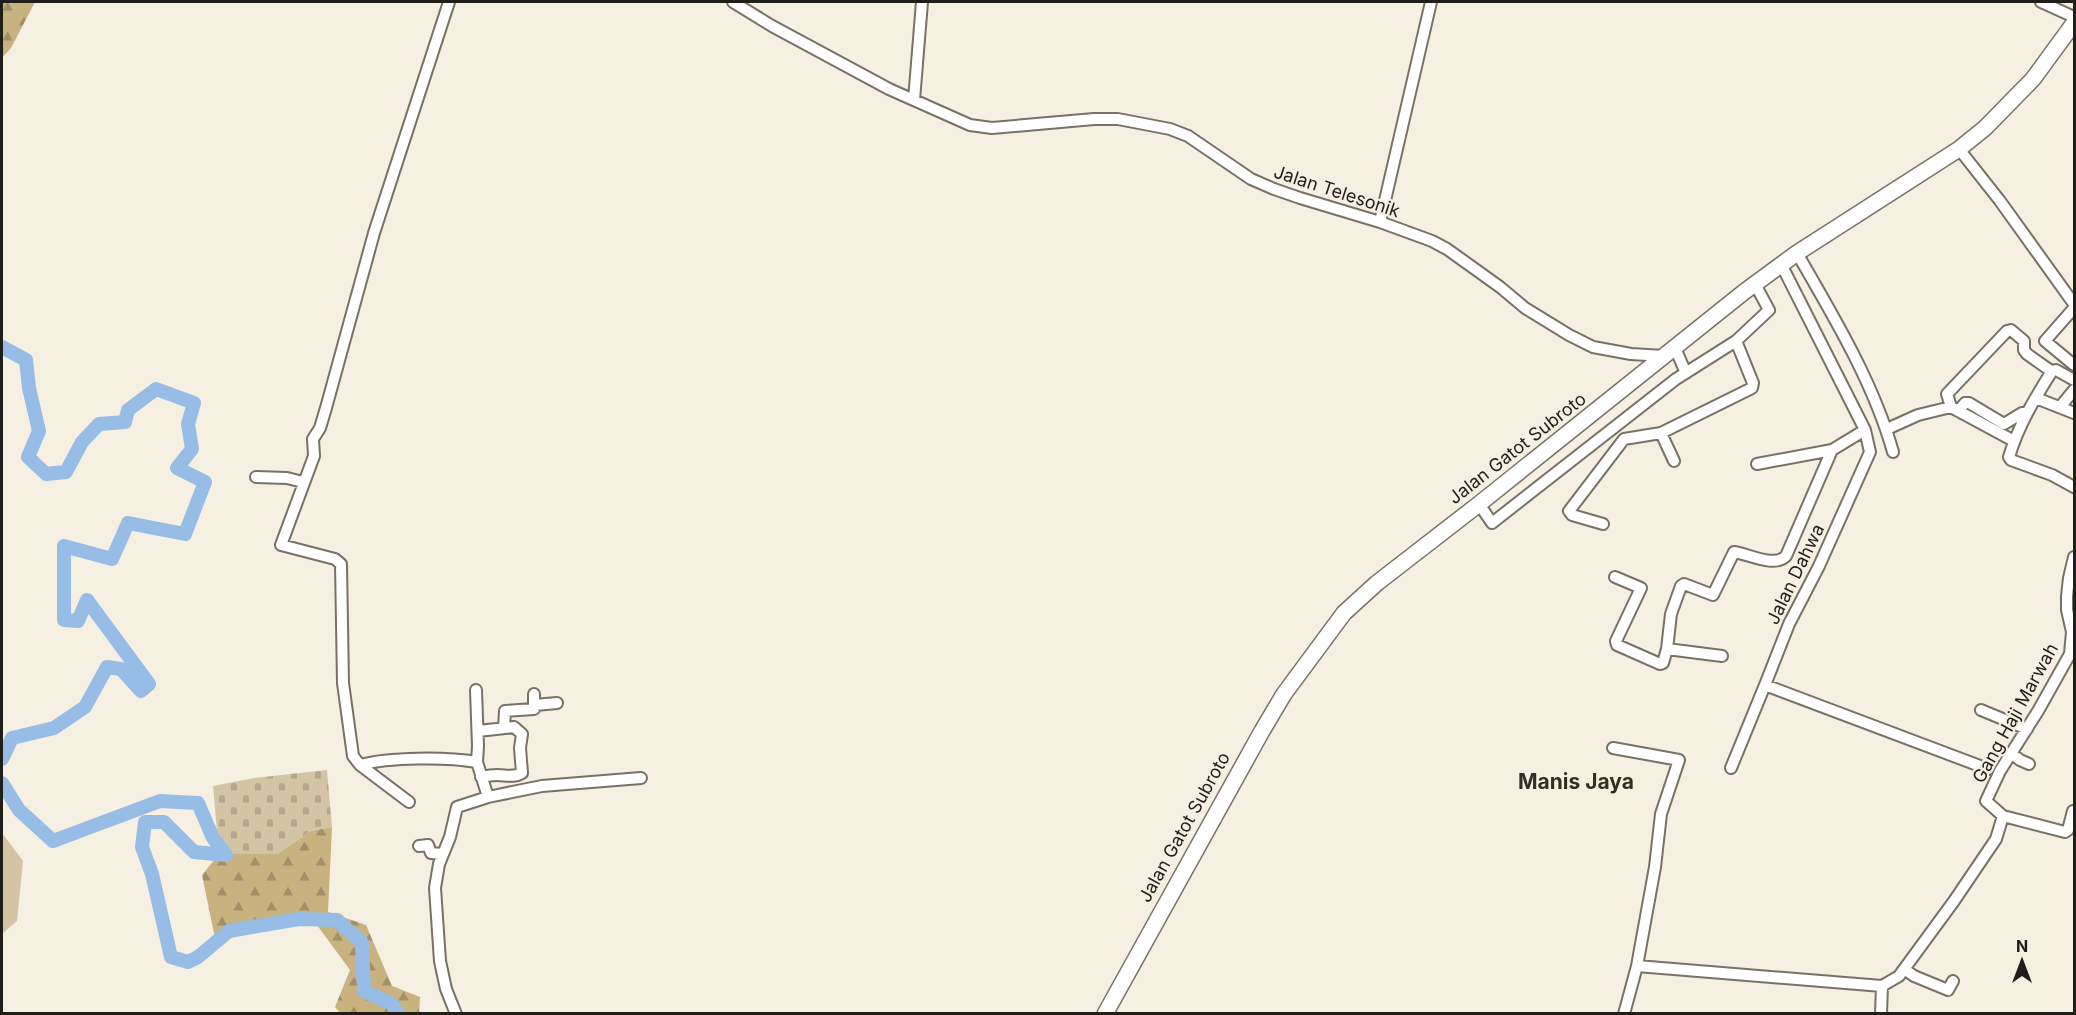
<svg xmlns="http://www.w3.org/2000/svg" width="2076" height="1015" font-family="Inter,sans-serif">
	<defs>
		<pattern id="forest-firs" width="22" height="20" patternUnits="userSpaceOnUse" patternTransform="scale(1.5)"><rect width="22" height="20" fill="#c7b280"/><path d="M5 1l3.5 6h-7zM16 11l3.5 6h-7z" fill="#a19068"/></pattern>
		<pattern id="cemetery-stones" width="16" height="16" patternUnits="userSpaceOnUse" patternTransform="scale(1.5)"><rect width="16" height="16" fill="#d3c5a4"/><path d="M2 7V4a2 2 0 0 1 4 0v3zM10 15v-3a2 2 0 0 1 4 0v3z" fill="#b5a98d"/></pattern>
	</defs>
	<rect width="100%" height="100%" fill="#f5f0e2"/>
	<path fill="#d3c5a4" d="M2,833l21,28 -6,60 -15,13z"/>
	<path fill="url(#forest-firs)" d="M2,2h33l-24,46 -9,10z
		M332,827l-4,85 38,13 26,61 28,11 -1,16h-79l-5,-6 15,-37 -36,-49 -99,17 -13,-63 17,-21h58l34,-23z"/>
	<path fill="url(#cemetery-stones)" d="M327,770l5,57 -21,4 -34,23h-58l-6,-68 41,-8z"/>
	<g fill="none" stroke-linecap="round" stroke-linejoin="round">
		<path stroke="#97bce5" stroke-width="14" d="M2,347l24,13 3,28 10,43 -11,26 18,17 20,-2 16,-30 17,-18 26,-2 3,-12 28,-21 38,14 -6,21 4,25 -15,19 28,14 -20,52 -57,-11 -16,36 -48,-13v74l14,1 9,-21 62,84 -8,7 -20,-22 -14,-2 -22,40 -31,21 -42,10 -10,21
			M2,783l17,27 34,31 107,-40 38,2 15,35 13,17 -32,-3 -30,-30h-19l-3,25 10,27 19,83 17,5 10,-5 31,-26 70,-12 38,1 25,23 2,48 28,13 6,10"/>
		<defs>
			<path id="minor" d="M733,2l39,24 117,63 81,36 22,3 102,-9h24l52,10 18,7 63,43 23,10 26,9 80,24 52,19 15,8 53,38 25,21 44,27 24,12 38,7 33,2
				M2041,2l33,15
				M914,100l8,-98
				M1959,149l41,52 74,103
				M1380,222l51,-220
				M1797,253c36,63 76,128 96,199
				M1781,264l84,166 5,22 -51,114 -30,58 -24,61 223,84
				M2074,308l-29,33 29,24
				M1675,348l11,25
				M2074,380l-18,-10 -4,1c-17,27 -34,55 -43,86l2,3 41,15 22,12
				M2036,398l38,15
				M2060,407l14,-17
				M1958,411l7,-8h4l35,21 18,-11h5
				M1887,429l31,-14 33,-8
				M1661,433l13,28
				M2014,441l-63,-34 -4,-13 60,-63 4,-1 13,11v9l3,4 24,17
				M1757,464l75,-14 33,-20
				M256,477l31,1 16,4
				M1479,504l13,19 184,-144 60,-38 33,-31 -14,-26
				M1603,524l-31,-9 -3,-4 55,-72 37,-6 91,-45 1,-5 -17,-42
				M1615,577l26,11 -25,53 1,4 43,19 3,-1 4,-14
				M1722,656l-55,-7 4,-35 10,-28 3,-2 29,11 21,-43c15,2 40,16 52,4l46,-106
				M476,690l2,56 -1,16
				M535,705l22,-2
				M1981,710l46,19
				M504,728l1,-17 29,-2v-15
				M478,731l36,-4 8,7 -2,14 2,25c-8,5 -16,2 -25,2 -5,0 -11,1 -16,2
				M1613,748l66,12 -18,54 -6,53 -18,99 -13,48
				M2011,753l9,7 9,4
				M360,765c29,-8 87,-8 117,-3l11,35
				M1731,768l34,-83
				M409,802l-49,-37 -7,-9 -10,-73 -2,-119 -6,-5 -54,-14 33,-89 -1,-17 7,-11 6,-20 48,-175 75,-231
				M2073,811l-5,19 -3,2 -62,-16 -17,-15 14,-30 38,-60 32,-57 2,-22 -5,-22v-14l2,-18 5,-21
				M419,846l9,-1 3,8 12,1
				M1637,966l245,20 17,-10 55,-75 42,-62 7,-23
				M1904,969l10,7 34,14 5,-9
				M456,1014l-10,-25 -6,-28 -5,-73 4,-24 11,-27 7,-30 31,-10 54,-11 99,-8
				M1881,1014l1,-28"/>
			<path id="highway" d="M1105,1014l157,-283 22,-37 60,-81 33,-30 102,-79 265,-212 53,-39 162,-104 26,-21 48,-49 41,-56"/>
		</defs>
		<use href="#minor" stroke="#777266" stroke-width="14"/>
		<use href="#highway" stroke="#777266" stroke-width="18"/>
		<use href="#minor" stroke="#fff" stroke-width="10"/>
		<use href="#highway" stroke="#fff" stroke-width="15"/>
	</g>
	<g text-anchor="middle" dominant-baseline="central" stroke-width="4.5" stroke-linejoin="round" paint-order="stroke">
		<g font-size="18" fill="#201e19" stroke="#f5f0e2">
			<text transform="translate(1337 191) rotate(18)">Jalan Telesonik</text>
			<text transform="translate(1517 448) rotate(-38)">Jalan Gatot Subroto</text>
			<text transform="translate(1795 574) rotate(-64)">Jalan Dahwa</text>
			<text transform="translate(2015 713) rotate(-61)">Gang Haji Marwah</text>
			<text transform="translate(1184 827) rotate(-61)">Jalan Gatot Subroto</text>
		</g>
		<g font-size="21" font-weight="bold" fill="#322e23" stroke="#f5f0e2">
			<text x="1576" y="781">Manis Jaya</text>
		</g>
	</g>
	<rect width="2076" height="1015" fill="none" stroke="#201e19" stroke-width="6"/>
	<g transform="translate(2022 961)" stroke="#f5f0e2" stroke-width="4.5" paint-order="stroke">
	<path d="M0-4.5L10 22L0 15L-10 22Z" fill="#201e19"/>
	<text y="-9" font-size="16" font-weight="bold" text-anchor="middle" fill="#201e19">N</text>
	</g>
</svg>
